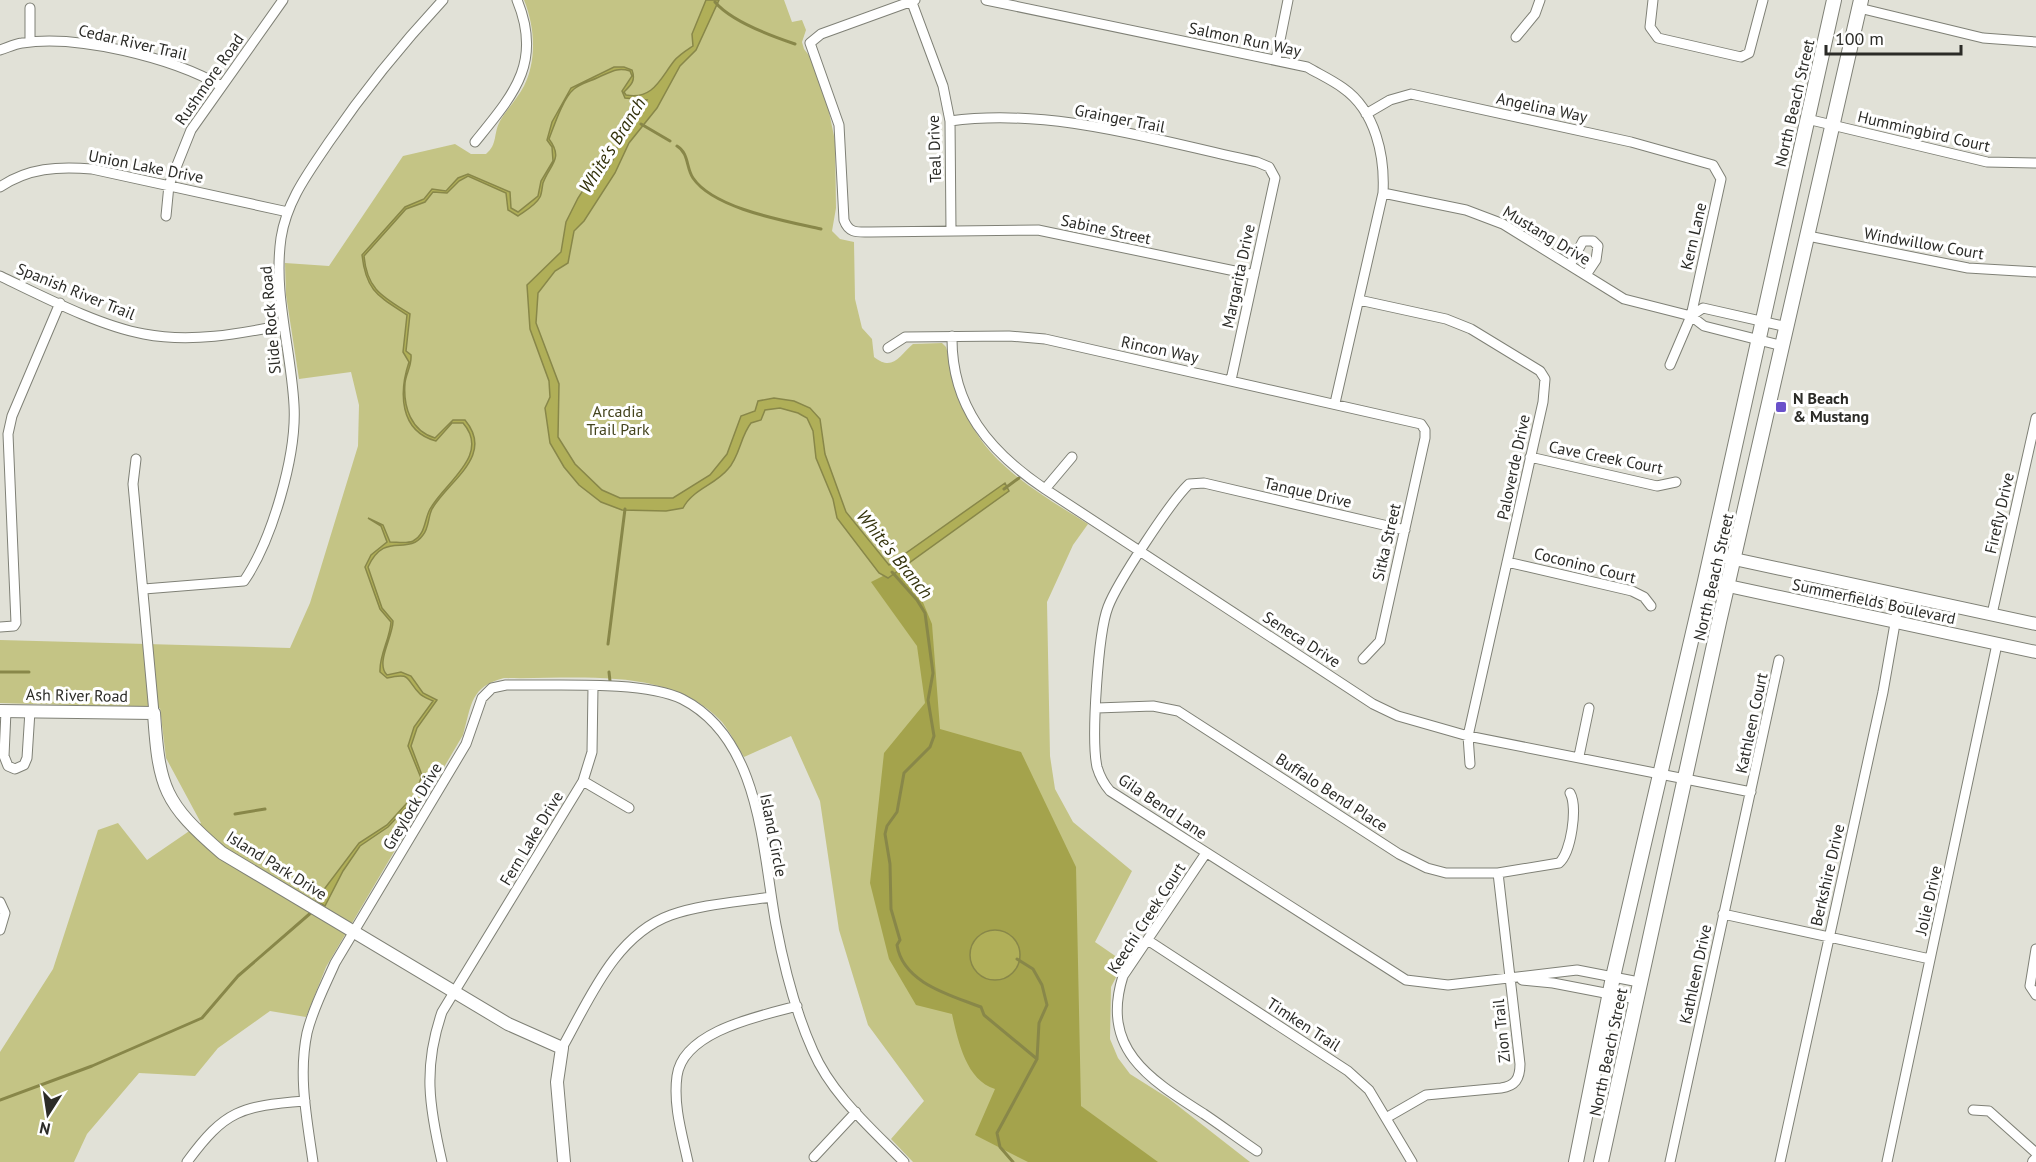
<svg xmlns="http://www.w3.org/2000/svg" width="2036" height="1162" font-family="'PT Sans',sans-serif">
	<rect width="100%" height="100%" fill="#e1e1d7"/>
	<path fill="#c4c485" d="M524,0h260l8,22 10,-2 4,10 -4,12 2,7 7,9 16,44 8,39 1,67 -4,23 8,8 14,3 1,57 7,29 10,11 2,18c19,15 25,-1 39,-13l29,-1 4,4c7,25 12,51 24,75 24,47 75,75 118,102l-15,21 -26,57 3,154 5,33 18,33 59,49 -37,71 29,20 -13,25 -1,52 8,19 12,16 38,24 82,64h-337l-22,-23 33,-38 -56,-76 -29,-95 -19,-129 -29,-65 -47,21c-7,-11 -14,-25 -22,-35 -53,-57 -147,-42 -218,-44 -34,9 -32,26 -41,57l-137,232 -20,50 -36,-6 -52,37 -23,28 -56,-3 -52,61 -13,28h-74v-110l53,-83 45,-139 20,-7 29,37 54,-37 -35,-65 -6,-50 -160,-5v-63l290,8 20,-45 48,-157 1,-41 -8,-33 -52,7 -13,-84 -1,-32 44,3 74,-110 52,-12 16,10h15c12,-10 7,-20 14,-33 7,-12 17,-22 24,-35 13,-26 11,-59 0,-86z"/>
	<path fill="#a4a34c" d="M907,564l25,60 8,105 81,23 55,115 5,239 77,56h-130l-53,-27 20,-46c-29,-9 -37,-48 -43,-75l-36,-9 -27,-46 -19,-76 14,-130 41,-50 -8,-57 -46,-64z"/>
	<path fill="#b0af58" stroke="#888749" stroke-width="1.5" d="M706,0h13l-23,50 -16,16 -23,42 -28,35 -14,30 -31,48 -10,10 -6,32 -13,8 -17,22 -2,30 23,61 -1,53 17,27 27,26 18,8h53l37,-23 17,-21 14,-38 14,-5 3,-10 16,-3 20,3 16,7 10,11 5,35 21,58 43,53 116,-82 4,8 -121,87 -9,-5 -42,-55 -4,-19 -17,-41 -3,-27 -6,-13 -9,-5 -18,-5 -15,2 -4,10 -10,3c-11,14 -11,33 -23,46 -13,16 -35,20 -45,39l-17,3 -44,-1 -21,-8 -22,-17 -15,-18 -14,-24 -5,-35 5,-11 -1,-16 -19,-52 -3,-44 34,-33 5,-30 12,-24 9,-14 17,-9 9,-15 8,-24 26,-36 -22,-2 -3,-7 10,-15 -2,-5c-13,-4 -19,1 -31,6 -8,4 -18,6 -25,12 -11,9 -20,37 -25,50 15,20 1,25 -6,44 -1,4 -1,10 -3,14 -4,8 -15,14 -22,19l-10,-6 -2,-17 -38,-17 -9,5 -12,12 -14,-1 -8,10 -19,7 -42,47c3,34 19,41 46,58l-4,37 5,4c1,11 -5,18 -6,28 -2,24 6,48 30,55l18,-18h12c30,36 -16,60 -33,89 -4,8 -3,19 -9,26 -16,22 -38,-5 -55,32l14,41 11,13c0,16 -18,42 -6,54l14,-3 10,4 12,17 14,7 -20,28 -6,18 12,32 -5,17 -30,32 -28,19 -17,25 -18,35 -9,-6 43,-57 28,-18 29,-32 5,-15 -13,-32 6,-19 19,-26c-4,-2 -10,-4 -13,-7 -15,-15 -8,-22 -33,-16l-7,-6c-1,-17 10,-33 11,-50l-11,-13 -15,-42 6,-12 16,-13 -6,-16 -13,-8 15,7 7,17c7,0 17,2 23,-1 13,-7 11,-21 17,-32 15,-27 61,-54 33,-86h-11l-16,18c-37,-10 -37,-49 -27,-79l-6,-10 4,-37c-29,-19 -41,-24 -45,-60l43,-48 19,-8 8,-10 14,2 12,-13 10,-4 42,18 1,16 7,4 20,-16 3,-15 12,-20 -1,-14 -5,-7 5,-18 19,-34 43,-21h10l8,3c4,11 -1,15 -8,22l2,3c27,5 34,-16 48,-34 5,-6 13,-11 19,-15l-1,-12z
		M970 955a25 25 0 1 1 50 0a25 25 0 1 1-50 0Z"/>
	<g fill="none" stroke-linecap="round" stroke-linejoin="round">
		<path stroke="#888749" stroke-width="3" d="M715,2c16,19 56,34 80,42
			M641,124l29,17
			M677,146c12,7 9,22 16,32 21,31 93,43 128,51
			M1004,489l15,-11
			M892,572l25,28 8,13 8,60 -5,27 6,36 -4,11 -26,26 -7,39 -10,14 -2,8 5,30 1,45 9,31 -3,5c6,38 53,50 84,62l3,8 53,44
			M608,644l17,-135
			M0,672h29
			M609,672l1,9
			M235,814l30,-5
			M0,1100l92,-34 110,-48 36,-42 75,-65
			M1013,1162l-13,-15 -3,-14 40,-74 2,-36 8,-18 -5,-20 -9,-16 -16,-10"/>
		<defs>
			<path id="minor" d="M911,0l32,86 7,35 1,110
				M915,0l-94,34 -11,9 29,82 5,95c5,14 14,12 27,12l167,-2 216,45
				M986,0l321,67c12,7 25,13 36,21 33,23 42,69 40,105l-48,210
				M1653,0l-3,27 8,11 83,19 8,-4 14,-53
				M30,8v34
				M1859,8l124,30 53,4
				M1516,37l19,-23 5,-14
				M0,50c7,-2 14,-6 22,-7 55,-9 151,15 199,43
				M1276,60l12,-60
				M1366,114l24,-14 21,-6 220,48 82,23 8,14 -30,137 -21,49
				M1807,119l180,43 49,1
				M950,121c103,-14 207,20 307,41l12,5 6,11 -44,202
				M475,142c38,-47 68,-79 42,-142
				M0,187c28,-19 58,-21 92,-18l196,43
				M1383,193l83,17 37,14 121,75 67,17 13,10 79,20
				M166,216l3,-31 22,-55 92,-130
				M1808,236l160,32 68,4
				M1570,265l13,-24h10l5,5 -2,14 -10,15
				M0,276c42,20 99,50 144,58 47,9 94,0 140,-9
				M1359,300l87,19 25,10 69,42 5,8 -2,23 -75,334 2,28
				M1691,316l12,-8 84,19
				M952,336c-1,71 38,116 93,153l328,215 25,12 70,20 283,56
				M888,348l17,-11 104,-1 36,3 376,85 4,6v8l-45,203 -17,18
				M1530,457l127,29 19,-4
				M136,459l-3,25 21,229
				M1045,489l27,-32
				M1405,530l-201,-47 -15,1c-18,17 -72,99 -81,123 -10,26 -17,132 -11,160 3,10 6,16 13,24l296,189 42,5 129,-15 62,12
				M1507,562l125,29 12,6 7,9
				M144,589l100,-8c28,-41 53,-126 50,-176 -3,-56 -21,-111 -13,-167 6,-38 28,-66 48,-96 35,-51 72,-97 114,-142
				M1992,614l44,-196
				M0,627l14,-1 2,-3 -8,-189 4,-18 48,-113
				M1097,708l56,-2 25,5 221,143 28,14 19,5h52l61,-10c12,-10 19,-56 11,-70
				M6,711l-2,45 4,10 7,3 9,-4 3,-7 3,-47
				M1579,756l10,-48
				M583,781l46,27
				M1206,853l-83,123c-23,73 26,103 81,138 18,12 35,25 53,37
				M0,902l5,11 -5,17
				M1723,914l207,45
				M1149,941l199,130 21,19 43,72
				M2036,949l-6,37 6,9
				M1522,980l31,3 83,16
				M562,1048c27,-48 53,-113 109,-133 31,-11 68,-13 100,-18
				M1973,1110l16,1 47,42
				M1386,1118l40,-23 75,-7c14,-2 19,-9 19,-24l-22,-191
				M814,1157l42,-45
				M187,1162c38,-52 54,-56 118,-61
				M313,1162c-6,-43 -15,-86 -6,-129 6,-25 18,-47 28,-70l131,-219 16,-46 10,-10 14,-3c46,1 137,-5 176,14 79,40 80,150 94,226 8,42 19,86 37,126 19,44 58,77 91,111
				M442,1162c-13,-56 -19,-95 0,-150l141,-231 9,-29 1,-65
				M688,1162c-6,-28 -15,-57 -11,-86 6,-45 83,-60 120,-70
				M1670,1162l109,-502
				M1780,1162l103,-470 17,-97
				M1887,1162l110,-518"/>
			<path id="tertiary" d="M1711,554l325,70
				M1705,581l331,71
				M0,711l154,2c5,75 10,90 68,140l286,171 54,24 -5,34 7,80
				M2034,1162l2,-2"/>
			<path id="secondary" d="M1576,1162l37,-185 92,-396 129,-581
				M1601,1162l118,-540 142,-622"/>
		</defs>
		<use href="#minor" stroke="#7f8076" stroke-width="11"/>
		<use href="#tertiary" stroke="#7f8076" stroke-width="14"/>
		<use href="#secondary" stroke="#7f8076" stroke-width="16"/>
		<use href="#minor" stroke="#fff" stroke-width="9"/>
		<use href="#tertiary" stroke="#fff" stroke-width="12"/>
		<use href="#secondary" stroke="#fff" stroke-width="14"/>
	</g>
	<rect fill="#6a51ca" stroke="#fff" stroke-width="2" x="1775" y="401" width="12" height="12" rx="3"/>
	<g text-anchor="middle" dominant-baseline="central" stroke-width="6" stroke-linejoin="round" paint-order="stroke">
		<g font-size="16" fill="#2b2b27" stroke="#fff">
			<text transform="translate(1245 39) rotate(12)">Salmon Run Way</text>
			<text transform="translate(133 42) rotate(13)">Cedar River Trail</text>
			<text transform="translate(209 79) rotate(-55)">Rushmore Road</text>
			<text transform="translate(1794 103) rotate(-77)">North Beach Street</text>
			<text transform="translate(1542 107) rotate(12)">Angelina Way</text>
			<text transform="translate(1120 118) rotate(11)">Grainger Trail</text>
			<text transform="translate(1924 131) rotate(13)">Hummingbird Court</text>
			<text transform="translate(934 149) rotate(-92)">Teal Drive</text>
			<text transform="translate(146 166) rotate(11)">Union Lake Drive</text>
			<text transform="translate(1106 229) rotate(12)">Sabine Street</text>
			<text transform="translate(1547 235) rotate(31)">Mustang Drive</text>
			<text transform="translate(1693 236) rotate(-77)">Kern Lane</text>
			<text transform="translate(1924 243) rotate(10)">Windwillow Court</text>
			<text transform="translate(1238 276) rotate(-78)">Margarita Drive</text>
			<text transform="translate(76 291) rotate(22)">Spanish River Trail</text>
			<text transform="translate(270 320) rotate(-95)">Slide Rock Road</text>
			<text transform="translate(1160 349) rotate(12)">Rincon Way</text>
			<text transform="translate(1606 457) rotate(11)">Cave Creek Court</text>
			<text transform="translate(1513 467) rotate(-78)">Paloverde Drive</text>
			<text transform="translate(1308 492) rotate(13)">Tanque Drive</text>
			<text transform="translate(1999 513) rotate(-77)">Firefly Drive</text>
			<text transform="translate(1386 542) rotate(-77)">Sitka Street</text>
			<text transform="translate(1585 565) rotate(14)">Coconino Court</text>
			<text transform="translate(1713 577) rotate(-77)">North Beach Street</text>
			<text transform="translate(1874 601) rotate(12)">Summerfields Boulevard</text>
			<text transform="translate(1302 639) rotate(33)">Seneca Drive</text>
			<text transform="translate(77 695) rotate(1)">Ash River Road</text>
			<text transform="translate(1751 723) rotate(-78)">Kathleen Court</text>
			<text transform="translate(1332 792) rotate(33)">Buffalo Bend Place</text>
			<text transform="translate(412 806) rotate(-59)">Greylock Drive</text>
			<text transform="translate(1163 806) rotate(34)">Gila Bend Lane</text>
			<text transform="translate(774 835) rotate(79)">Island Circle</text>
			<text transform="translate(531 838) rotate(-59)">Fern Lake Drive</text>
			<text transform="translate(277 865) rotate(32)">Island Park Drive</text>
			<text transform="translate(1827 875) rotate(-77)">Berkshire Drive</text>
			<text transform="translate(1928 900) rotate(-77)">Jolie Drive</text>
			<text transform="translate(1146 918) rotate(-57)">Keechi Creek Court</text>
			<text transform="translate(1695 974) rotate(-78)">Kathleen Drive</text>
			<text transform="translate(1304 1024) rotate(33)">Timken Trail</text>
			<text transform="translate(1501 1031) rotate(-96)">Zion Trail</text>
			<text transform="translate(1608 1052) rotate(-78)">North Beach Street</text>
		</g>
		<g font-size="16" font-weight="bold" fill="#2b2b27" stroke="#fff" text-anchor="start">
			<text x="1793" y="398">N Beach<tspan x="1793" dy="18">&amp; Mustang</tspan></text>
		</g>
		<g font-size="16" fill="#44441e" stroke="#fff">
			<text x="618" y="411">Arcadia<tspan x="618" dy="18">Trail Park</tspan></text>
		</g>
		<g font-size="18" font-style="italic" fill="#32310a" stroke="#fff">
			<text transform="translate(612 145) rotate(-58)">White's Branch</text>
			<text transform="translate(895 554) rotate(51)">White's Branch</text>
		</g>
	</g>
	<g transform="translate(48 1114) rotate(192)" stroke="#ffffff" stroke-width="4.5" paint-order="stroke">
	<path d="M0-4.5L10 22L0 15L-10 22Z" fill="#2b2b27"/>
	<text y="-9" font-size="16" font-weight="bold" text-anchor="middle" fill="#2b2b27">N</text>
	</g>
	<path d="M1826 45v9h135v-9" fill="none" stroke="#2b2b27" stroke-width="3"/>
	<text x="1835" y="45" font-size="18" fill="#2b2b27" stroke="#ffffff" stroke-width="4.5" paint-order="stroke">100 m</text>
</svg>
